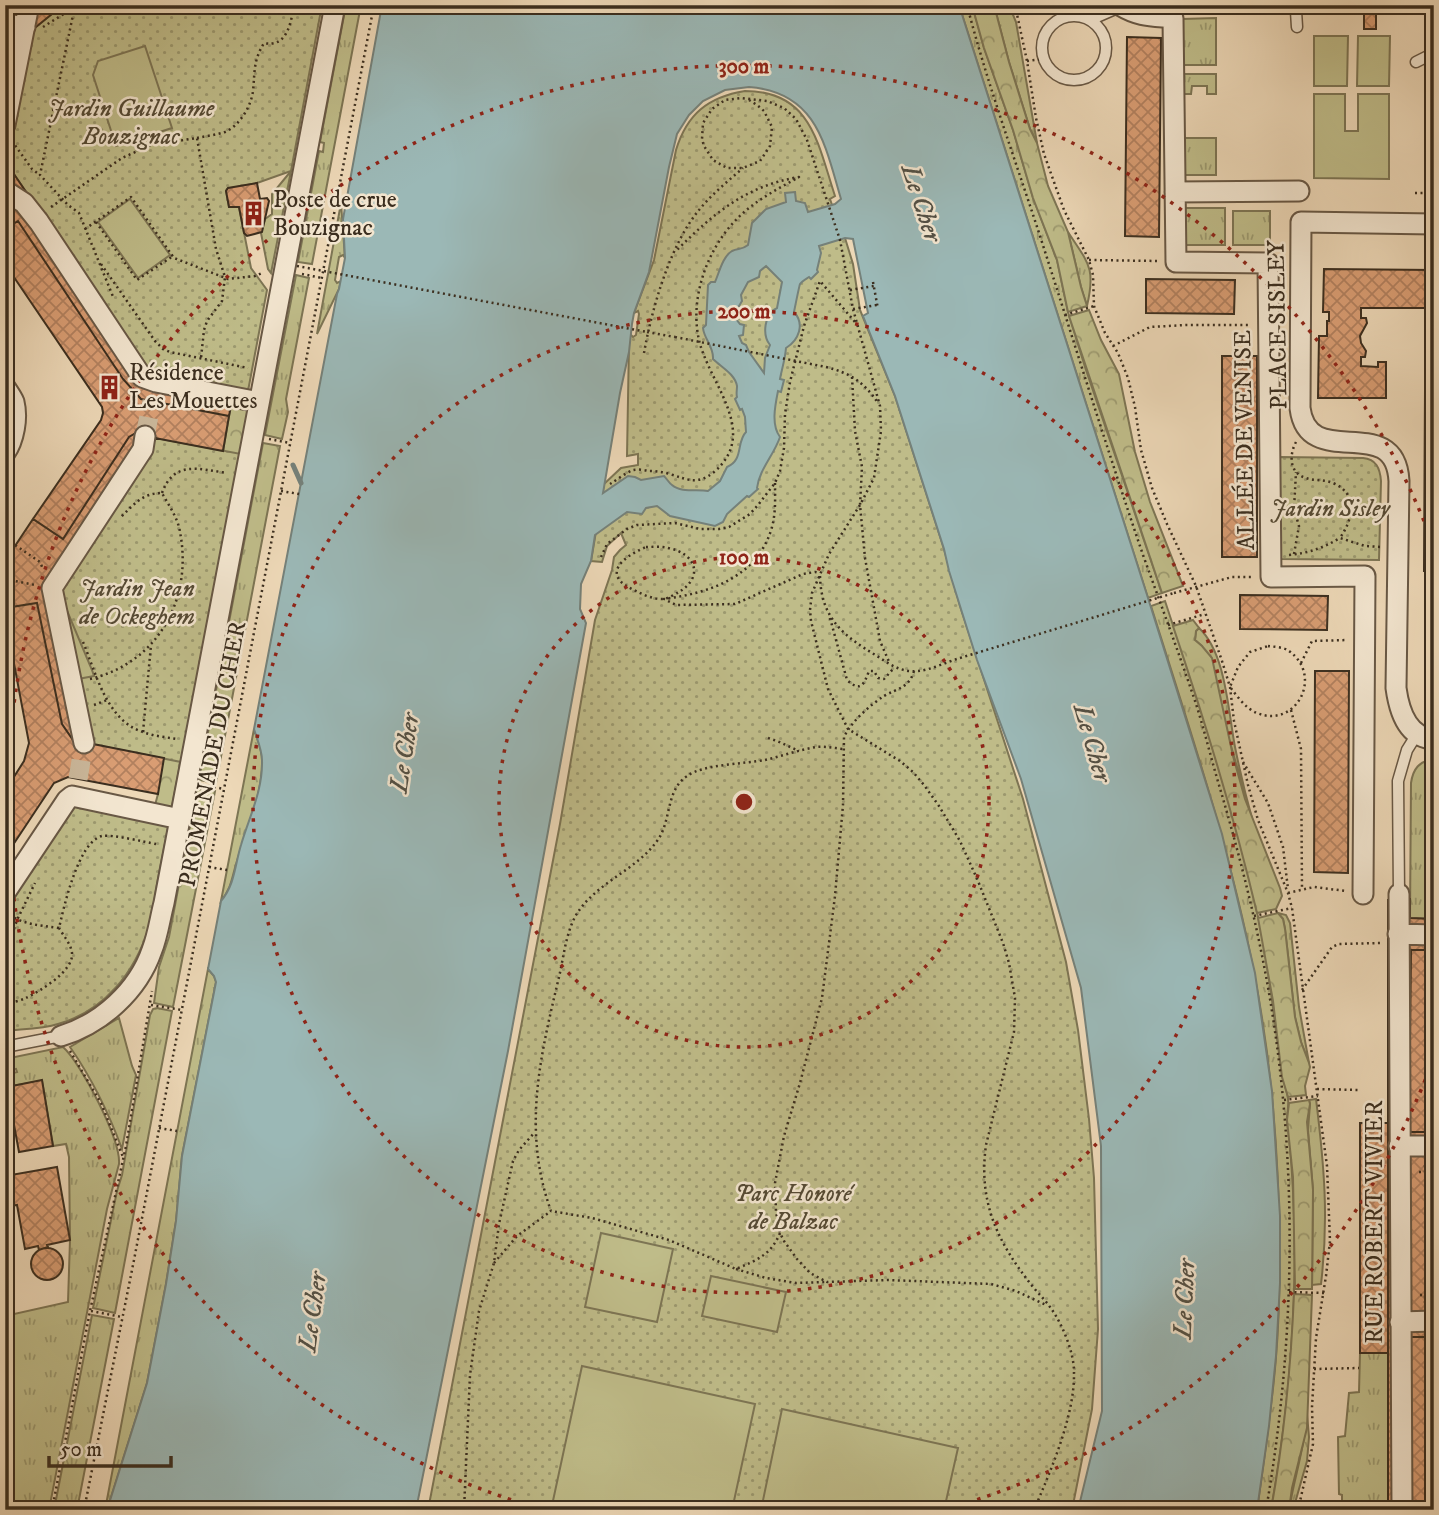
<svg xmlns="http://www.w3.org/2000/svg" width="1439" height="1515" font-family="'IM FELL DW Pica',serif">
	<defs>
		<pattern id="grass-tufts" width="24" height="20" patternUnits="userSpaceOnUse" patternTransform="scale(1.75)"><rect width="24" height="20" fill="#bfbc89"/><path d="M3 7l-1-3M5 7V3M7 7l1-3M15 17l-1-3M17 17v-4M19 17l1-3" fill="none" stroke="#9c996f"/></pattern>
		<pattern id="forest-crowns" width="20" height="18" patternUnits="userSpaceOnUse" patternTransform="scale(1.75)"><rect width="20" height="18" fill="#bfbc89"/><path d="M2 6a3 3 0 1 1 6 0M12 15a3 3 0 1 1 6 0" fill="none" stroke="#9c996f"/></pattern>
		<pattern id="park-dots" width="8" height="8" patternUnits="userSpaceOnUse" patternTransform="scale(1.75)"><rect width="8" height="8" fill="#bfbc89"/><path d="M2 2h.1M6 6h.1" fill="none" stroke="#9c996f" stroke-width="1.8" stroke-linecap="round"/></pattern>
		<pattern id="building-cross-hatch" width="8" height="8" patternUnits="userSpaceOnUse" patternTransform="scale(1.75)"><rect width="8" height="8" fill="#d99d73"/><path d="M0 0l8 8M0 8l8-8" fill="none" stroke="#b1805e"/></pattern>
	</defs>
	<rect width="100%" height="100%" fill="#edd8b7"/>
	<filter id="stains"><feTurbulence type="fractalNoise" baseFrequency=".00286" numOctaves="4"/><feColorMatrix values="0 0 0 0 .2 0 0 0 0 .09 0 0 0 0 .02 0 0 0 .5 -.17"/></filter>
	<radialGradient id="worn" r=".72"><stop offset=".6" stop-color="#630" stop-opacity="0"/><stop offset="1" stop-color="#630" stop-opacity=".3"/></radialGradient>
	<path fill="url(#grass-tufts)" stroke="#7d7554" stroke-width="2" d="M346,5h15l-49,259 -14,-2 21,-111 4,1 1,-9 -4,-1z
		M959,5h13l12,43 29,82 20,68 24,62 11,52 17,55 77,226 -14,5z
		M994,5h15l7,17 21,121 -7,-14 -21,-67z
		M1216,18v47h-34v-46z
		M1182,74h34v20h-9v-8h-15l-1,8h-9z
		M1182,138h34v37h-34z
		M291,171l-20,102 -3,-4 -7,-36 4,-14 7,-5v-20z
		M341,203l4,55 -2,-3 -4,2 -4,23 2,3 4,-2 -2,8 -22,45z
		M1182,208h43v37h-43z
		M1233,211h37v34h-37z
		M1068,232c20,31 28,35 19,74l-6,-19z
		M296,275l13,3 -23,121 2,13 -6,27 -17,-4z
		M263,443l17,3 -64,337 -17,-3z
		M1165,601c35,106 70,212 94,320 11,50 15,102 23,152 1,9 5,17 6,26 1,7 -1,14 -1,21 0,5 1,10 2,16 12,124 4,250 -18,374h-14c7,-51 15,-102 19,-153 4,-47 4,-95 3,-142 -2,-82 -9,-162 -25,-242 -24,-125 -65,-246 -103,-367z
		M1199,628c27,25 29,83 36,119 5,25 11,50 18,75l-51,-176 -7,-6 1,-9z
		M254,729c3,10 8,21 8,31 1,35 -16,68 -25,101 -5,15 -5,27 -16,40z
		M1434,759v160l-24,-1 1,-135c2,-14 8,-22 23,-24z
		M197,789l18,2 -42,216 -19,-4 5,-36 10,-30z
		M1278,913l8,2 4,8 9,84 10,56 -8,-21 -6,-25 -10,-88 -2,-10z
		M208,969l6,7 2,6 -34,174 -6,65 -10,63 -19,99 -40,127h-2z
		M157,1008l15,3 -57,302 -22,-5 24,-117 5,-16 28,-160 3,-6z
		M119,1018l13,48 4,9 -14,74c-14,-38 -29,-69 -52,-102z
		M63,1047c18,16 58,93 56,117l-12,45 -58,301h-44v-120l4,-6 2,-11 -6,-5v-52l63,-14 2,-62 -1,-83 -3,-13 -13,2 -11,-65 -37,6v-12l12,-3 -1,-3 -11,2v-12z
		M1316,1099c8,65 13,119 5,185l-9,1 1,-95 -5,-60 2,-26 -1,-4z
		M92,1315l22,4 -37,191h-23z
		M1360,1353h28v157h-46v-15l-3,-1 -1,-57 7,-1 4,-43 10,-1z
		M1307,1414l2,23 -2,24 -14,49h-4c5,-32 16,-63 18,-96z"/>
	<path fill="url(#forest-crowns)" stroke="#7d7554" stroke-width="2" d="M972,5h22l15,57 21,67 7,14 11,43 20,46 13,55 6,19 -19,6 -11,-52 -24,-62 -20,-68 -29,-82z
		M1089,310l12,30 18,34 16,78 15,50 33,84 -21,7 -93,-277z
		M232,399l19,4 -14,70 -158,84 77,-119 67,13z
		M1193,620l6,8 -3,3 -1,9 7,6 10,12 21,98 12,43 35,89 2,8 -6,13 -19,4c-23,-97 -52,-192 -84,-287z
		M105,704l79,39 -13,69 -17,-3 4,-15z
		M1278,913l5,6 2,10 10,88 6,25 8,21 1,4 -5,19 1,9 -18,2 -6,-20 -9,-76 -15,-83z
		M1309,1100l1,4 -3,18 6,68 -1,99h-17l-2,-112 -6,-57 2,-17z
		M1294,1294l18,1 -5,133 -15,60 -3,22h-18c13,-72 20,-143 23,-216z"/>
	<path fill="url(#park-dots)" stroke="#7d7554" stroke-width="2" d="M63,5h259l-31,166 -34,12 -30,6 -1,2 3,16h10l12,61 16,22 -19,101 -93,-16 -15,-16 -135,-198v-16l26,-114z
		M745,91c67,0 73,54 90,105l-5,3 13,39h2l8,26 7,46 35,86 49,153 16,57 63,193 43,163 12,68 11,89 5,59 4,151 -6,80 -20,101h-644l132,-686 35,-204 17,-50 2,-13 6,-7 6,-5 -5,-12 -14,13 -5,16 -11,-1 13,-77 17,-16 17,-3v-11l-11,2 2,-113 1,-9 3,3 3,-2 3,-21 -1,-3 -4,2 20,-53 22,-110c11,-36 32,-53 69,-59z
		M156,438l85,16 -60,308 -90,-18 -32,-156z
		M1280,457l83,1c13,1 17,10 18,23l-2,79 -99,-1z
		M72,804l97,18c-4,23 -9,45 -13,68 -2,12 -3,25 -7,37 -14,45 -44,84 -91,97 -16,5 -36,5 -53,7v-130z"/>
	<path fill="#bfbc89" stroke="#7d7554" stroke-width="2" d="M1314,36h34l-1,50h-33z
		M1358,36h32l-1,50h-32z
		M145,46l27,82 -56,18 -23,-71 5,-14z
		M1314,94h31v37h13v-37h31v85l-75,-1z
		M130,199l40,56 -32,23 -40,-56z
		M60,594l32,76 2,6 -16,3z
		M601,1233l72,16 -16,73 -72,-15z
		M711,1276l75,16 -9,40 -75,-16z
		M582,1366l173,38 -23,106h-181z
		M782,1409l176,39 -14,62h-183z"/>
	<path fill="#9bb8b6" stroke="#75817a" stroke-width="2" fill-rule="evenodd" d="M382,5h577l189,593 74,236 33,139 17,118 8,125v67l-4,73 -7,70 -12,84h-179l24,-99 -1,-265 -20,-158 -60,-209 -44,-119 -28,-89 -5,-22 -49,-153 -32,-80 5,-3 -15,-74 -8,-1 -26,8 2,7 -4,17 1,2 -7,7 -2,-2c-3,2 -7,4 -9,7 -1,3 -5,23 -6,28 11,12 5,28 -8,36 -1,12 -4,20 -6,31l4,1 -3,12 -3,-1c-3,15 -7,34 2,46 -6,18 -21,33 -23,51l1,1 -9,8 -2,-1 -20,18 -4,8 -8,4 -45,-10 -13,-10 -11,2 -4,6 -15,-2 -32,23 -4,26 -10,23 -1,25 6,14 -78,428 -92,459h-309l40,-127 19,-99 10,-63 6,-65 34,-174 -2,-6 -6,-7 13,-68c14,-16 14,-37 20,-56 8,-28 22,-54 21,-85 0,-10 -5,-21 -8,-31l83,-435 2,-5 6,-31 -2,-39zM749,87c68,5 76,58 92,112l-6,5 -27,8 -3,-9 -9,-2 -1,-9 -10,1 1,9 -20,7 -14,14 -4,22c-6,5 -10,3 -16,6 -9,5 -13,22 -17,31h-4l-3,3 -2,40 -3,3c1,11 11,19 10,31 8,8 22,15 24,27 0,4 -1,8 0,11l-2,2 5,11 2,-1 3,8 1,15c-10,10 -2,28 -19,35l-7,14 -12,10c-10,-2 -27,2 -36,-6 -3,-2 -5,-6 -8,-9l-23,4 -6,-3 -7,-1 -25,17 17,-100 9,-41 3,-28 2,-11 15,-41 20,-105 8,-33 12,-19 14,-14 22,-11zM766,266l16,16 -5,26c-13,6 -15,27 -7,37l-5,13 -1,15 -15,-21 -3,-7 -4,-2 -3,-7 4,-1 1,-10 -4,-1 -4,-5v-8l6,-10 -1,-6 7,-13 11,-5 1,-6z"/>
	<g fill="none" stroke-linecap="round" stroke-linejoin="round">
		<path stroke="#75817a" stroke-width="5" d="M293,465l8,18"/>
	</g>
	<path fill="url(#building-cross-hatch)" stroke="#3b2e1f" stroke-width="2" d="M5,5h58l-32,26 -26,114z
		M1364,5h12v24h-12z
		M1127,37l34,1 -2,199 -34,-1z
		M1434,87v37l-8,-4 4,-31z
		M1434,154v28l-8,-3v-20z
		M5,161l135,198 15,16 78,21 -4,20 -88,-17 -18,-20 -105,-158 -13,8z
		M257,183l3,16 7,-1 2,3 -7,31 -15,4 -3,-3 -5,-26h-10l-3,-16 2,-3z
		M18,221l105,158 18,20 88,17 -6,35 -89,-17 -5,3 -66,102 -30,-20 68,-99 2,-7 -1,-6 -97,-143v-35z
		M1324,269l110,1v38h-73v10h5l1,5 -7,13 1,7 5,8 -1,6h-4v9l17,1v-5h8v36h-68l1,-62h8v-15h2v-9h-6z
		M1146,279l89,1 -1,34 -88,-1z
		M1222,356h35v201h-35z
		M1425,391h9v180h-10z
		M134,434l22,4 -97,150 32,156 -18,-4 -11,-16 -25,-121 -32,5v-47l28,-42 30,20 66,-102z
		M1240,595l88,1 -1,34 -87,-1z
		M37,603l25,121 11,16 91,18 -6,36 -90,-17 -14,6 -49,74v-66l19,-30 5,-18 -24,-127v-8z
		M1315,671h34l-1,202 -34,-1z
		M1410,899v19l24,1v31h-23l-2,182h25v205h-29l1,173h-18v-610z
		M1411,950h23v182h-25z
		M42,1080l11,66 -34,6 -12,-65z
		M1360,1123h29l-1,230h-28z
		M57,1167l13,73 -23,5 1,2 -9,3 -1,-4 -13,3 -8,-44 -12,2v-31z
		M31 1264a16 16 0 1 1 32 0a16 16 0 1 1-32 0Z
		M1405,1337h29v173h-28z"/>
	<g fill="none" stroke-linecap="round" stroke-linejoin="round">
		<path stroke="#c9b699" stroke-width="19" stroke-dasharray="19 10" stroke-linecap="butt" d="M145,436l7,-35
			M78,779l6,-36"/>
		<defs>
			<path id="lane" d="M1291,5l5,6 1,16
				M1042 48a32 32 0 1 1 64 0a32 32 0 1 1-64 0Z
				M1090,20l32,-14
				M1416,62l18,-9
				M1399,894l-1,-113 9,-31 10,-16
				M5,1047l56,-11"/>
			<path id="street" d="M1121,6c18,11 32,10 52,12l3,244 92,1 3,314 94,-1 -2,318
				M5,24l20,3
				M5,125l24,-120
				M5,189l2,3 17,11 15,19 103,155 14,5 103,20
				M1175,192l124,-1
				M1434,224l-133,-2 -1,186c8,65 95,2 99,73l-3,207c3,22 11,50 38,51
				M5,387c3,5 7,10 9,15 4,16 0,38 -9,51
				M84,743l-32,-155 91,-139 2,-13
				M5,893l62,-93 5,-4 108,23
				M1399,894l3,616
				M1398,934l36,1
				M61,1036c40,-12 77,-45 91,-86 6,-15 8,-32 12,-47l171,-898
				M1399,1146h35
				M1400,1322l34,-1"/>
		</defs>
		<use href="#lane" stroke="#685845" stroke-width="13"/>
		<use href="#street" stroke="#685845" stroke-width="23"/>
		<path stroke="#3b2e1f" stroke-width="2.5" stroke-dasharray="2 3.5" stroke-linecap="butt" d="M81,5l-7,5 -34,165 28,30 11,8 35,86
			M967,5c20,78 48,154 73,231 34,106 67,213 103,319 17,47 34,93 50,140 10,29 17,60 26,90 21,71 40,146 52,220 27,167 24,338 -5,505
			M1015,5l12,56 9,57 8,36 20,56 25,50 4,15 1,31 11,27 13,20 10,25 7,29 6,43 11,38 15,36 29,62 26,75 8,26 4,34 14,64 10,35 30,73 4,15 35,258 3,75 -4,35 -10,62 -4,69 1,37 -15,66
			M43,27l19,-12 12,-5
			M1027,61l16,-2
			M749,100l8,5 7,6 8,16 -2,19 -10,15 -17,7h-16l-14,-8 -9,-14 -2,-7 1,-16 9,-14 13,-9 16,-2 26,3 17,7 12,11 11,21 33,100 13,69 27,97 1,25 -7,47 -14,27 -31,49 -17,39 -2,17 1,11 17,68 20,40 52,32 13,11 11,13 15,21 21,35 18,40 25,62 6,20 6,35 -1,34 -28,113c-8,58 12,98 47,142 6,7 12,13 17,20 12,16 24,45 24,65 1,43 -23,98 -40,138
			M197,138c9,-2 19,-3 28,-6 14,-6 26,-25 28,-41 2,-19 0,-30 11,-48 23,5 27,-20 30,-38
			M12,141l20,28 8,6
			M1415,193h19
			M51,207l71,-49 29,-13 46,-7 19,111 9,28 -3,24 -15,20 -3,9 -3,28
			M96,222l41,58 36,-24
			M85,229l46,-32 43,61 54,21 27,-3 7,-3
			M1089,260l70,1
			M101,264l54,77 8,8 7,3 78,16
			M302,274l20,4
			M873,282l5,27
			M850,290l24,-4
			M853,309l24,-4
			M1065,315l29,-9
			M647,332l28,5
			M1113,346l37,-19 36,-2h65
			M644,353c8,-45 26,-108 55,-143 13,-16 29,-29 44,-42
			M826,367c24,6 38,15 52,36
			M852,377l3,54 7,36 -2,38 5,53 15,83 10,23
			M269,439l21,4
			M1296,442c-7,13 -7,31 10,36 8,3 18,1 27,5 26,11 20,36 7,55
			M775,483c0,14 1,29 -3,44 -14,50 -62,66 -108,72l12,6 59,-1 68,-30 12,-2 5,1
			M610,484c7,-4 15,-11 23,-14 5,-1 11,0 16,1 7,0 14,1 21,3 18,6 28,11 44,-2 48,-41 -9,-92 -16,-137 -7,-39 9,-84 36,-113 18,-20 42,-32 65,-45 -54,9 -86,37 -124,75
			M281,491l18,3
			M162,493c12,-33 37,-24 65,-20
			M646,547c7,0 15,-1 22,1 27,5 37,28 11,44 -4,2 -10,6 -15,7 -12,1 -26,-7 -36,-12 -27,-16 1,-33 18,-40z
			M1294,554l5,-28 -5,-17 2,-37
			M5,555l7,-11 3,1 25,17 3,7
			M1289,555c20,-2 34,-7 51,-17l25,8 17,1
			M601,557l6,-13 20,-15 10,-4 38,-2 25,6h19l10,-2 21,-13 8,-9 17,-22 5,-12 4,-23 1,-34 5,-32 14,-56 16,-45 35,41
			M820,576c1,43 24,60 57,80 12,8 25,17 41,15 13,-1 28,-9 42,-13
			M5,579l30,6
			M1174,593l58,-16h21
			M830,618l17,62c14,13 17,4 22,-9h5l4,7 6,1 10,-11
			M1168,625l37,-11
			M83,642c13,31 23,76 57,89 12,5 25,6 37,8
			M1268,646c7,1 16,1 21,5 35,25 7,78 -32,62 -11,-4 -20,-17 -27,-26l8,-20 12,-15z
			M1301,663l11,-22 35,-1
			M914,671c-5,17 -16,17 -30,25 -14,9 -33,26 -40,41l-1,68 -8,91 -13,102 -22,85 -16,53 -9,47 1,29 4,21 4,8 13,18 13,14 17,9 61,-2 103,4 25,7 30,14
			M90,679c68,-16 103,-80 90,-147 -2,-14 -11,-26 -18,-39 -19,0 -28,11 -41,24
			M94,705l13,-5
			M1291,710l10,39 1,141
			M143,732l8,-87
			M768,738l9,3 22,10
			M1243,762l25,41 15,44 5,42
			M203,785l21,4
			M209,867l18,3
			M1288,893l26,-6 32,4
			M5,912c18,13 33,13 54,16 5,-21 19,-86 43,-92 9,-2 43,6 54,8
			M1254,916l38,-8
			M5,972l7,-37 5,-15 18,-37
			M1302,990l30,-43 7,-3 42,-1
			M5,1004c7,-2 15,-3 21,-6 14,-7 48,-27 46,-45 -1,-9 -9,-18 -13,-25
			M151,1005l31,5
			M70,1051l31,52 22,54
			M1317,1089l42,1
			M1284,1100l34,-4
			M159,1128l18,3
			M1419,1172h6v-9
			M780,1233c-9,22 -23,27 -44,36l-67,-29 -77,-22 -41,-7c-29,-80 -11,-154 8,-234 5,-21 7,-47 19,-65 20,-30 58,-42 79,-71 15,-20 8,-50 30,-65 17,-12 57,-12 78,-16 17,-4 34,-10 51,-13 9,-1 18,1 27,2
			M494,1263l23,-27 34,-25
			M736,1269l30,9 30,5 29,-1
			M1289,1292l35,1
			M1420,1295h5v10
			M91,1311l31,6
			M1314,1369l45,-1
			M52,1510l38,-199 36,-165 26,-155
			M84,1510l50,-250 240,-1255
			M464,1510l6,-135 9,-64 15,-48 5,-39 14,-63 6,-11 16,-18"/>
		<use href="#lane" stroke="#f3e6d0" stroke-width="10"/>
		<use href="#street" stroke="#f3e6d0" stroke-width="19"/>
		<path stroke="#3b2e1f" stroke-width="2.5" stroke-dasharray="2 3.5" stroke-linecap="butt" d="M297,266l350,66
			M675,337l151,30
			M960,658l214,-65"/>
	</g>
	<g fill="none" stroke="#8f2418" stroke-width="3.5" stroke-dasharray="3.5 7">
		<circle cx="744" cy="802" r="245"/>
		<circle cx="744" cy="802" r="491"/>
		<path d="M1433 1060A736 736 0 0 1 947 1509M541 1509A736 736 0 1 1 1433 544"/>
	</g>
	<defs>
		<symbol id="building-bare" viewBox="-9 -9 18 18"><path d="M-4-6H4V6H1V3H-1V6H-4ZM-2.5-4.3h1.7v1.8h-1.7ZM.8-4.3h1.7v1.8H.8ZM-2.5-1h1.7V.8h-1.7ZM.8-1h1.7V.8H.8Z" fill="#8f2418" stroke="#f3e6d0" stroke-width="2.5" paint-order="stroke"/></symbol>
	</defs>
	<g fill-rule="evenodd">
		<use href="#building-bare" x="236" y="196" width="35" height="35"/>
		<use href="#building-bare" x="92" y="370" width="35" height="35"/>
	</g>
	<g text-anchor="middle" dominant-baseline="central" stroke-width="5" stroke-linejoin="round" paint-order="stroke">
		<g font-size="24" font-style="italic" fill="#554a34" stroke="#f3e6d0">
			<text x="131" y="109">Jardin Guillaume<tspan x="131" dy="28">Bouzignac</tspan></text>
			<text x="1330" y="509">Jardin Sisley</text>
			<text x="137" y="589">Jardin Jean<tspan x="137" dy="28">de Ockeghem</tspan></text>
			<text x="793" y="1194">Parc Honoré<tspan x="793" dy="28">de Balzac</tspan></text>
		</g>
		<g font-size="24" fill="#3b2e1f" stroke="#f3e6d0" text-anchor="start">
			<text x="273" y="200">Poste de crue<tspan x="273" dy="28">Bouzignac</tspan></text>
			<text x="129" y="373">Résidence<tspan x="129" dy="28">Les Mouettes</tspan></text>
		</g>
		<g font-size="24" fill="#3b2e1f" stroke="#f3e6d0">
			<text transform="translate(1278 325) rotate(-91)">PLACE SISLEY</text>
			<text transform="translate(1245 440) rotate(-91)">ALLÉE DE VENISE</text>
			<text transform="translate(213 754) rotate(-79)">PROMENADE DU CHER</text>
			<text transform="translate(1375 1222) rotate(-90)">RUE ROBERT VIVIER</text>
		</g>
		<g font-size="26" font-style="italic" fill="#535045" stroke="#f3e6d0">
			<text transform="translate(921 203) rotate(72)">Le Cher</text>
			<text transform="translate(1092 743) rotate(74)">Le Cher</text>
			<text transform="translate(405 753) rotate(-81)">Le Cher</text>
			<text transform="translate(1185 1299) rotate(-87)">Le Cher</text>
			<text transform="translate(313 1312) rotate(-82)">Le Cher</text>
		</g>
	</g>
	<circle cx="744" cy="802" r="10" fill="#8f2418" stroke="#f3e6d0" stroke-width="3.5"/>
	<g font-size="21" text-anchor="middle" font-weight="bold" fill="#8f2418" stroke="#f3e6d0" stroke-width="5" stroke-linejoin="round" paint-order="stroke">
		<text x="744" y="73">300 m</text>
		<text x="744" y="318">200 m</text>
		<text x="744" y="564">100 m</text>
	</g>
	<rect width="1439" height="1515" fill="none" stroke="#edd8b7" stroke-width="28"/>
	<rect x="7" y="7" width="1425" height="1501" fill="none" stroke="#3b2e1f" stroke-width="3.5"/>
	<rect x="14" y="14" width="1411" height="1487" fill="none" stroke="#3b2e1f" stroke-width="2"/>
	<path d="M49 1456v10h122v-10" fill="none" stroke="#3b2e1f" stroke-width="3.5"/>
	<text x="60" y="1456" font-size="21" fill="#3b2e1f" stroke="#f3e6d0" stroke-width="5" paint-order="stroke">50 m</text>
	<rect width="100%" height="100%" filter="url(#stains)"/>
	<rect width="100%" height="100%" fill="url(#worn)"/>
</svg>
